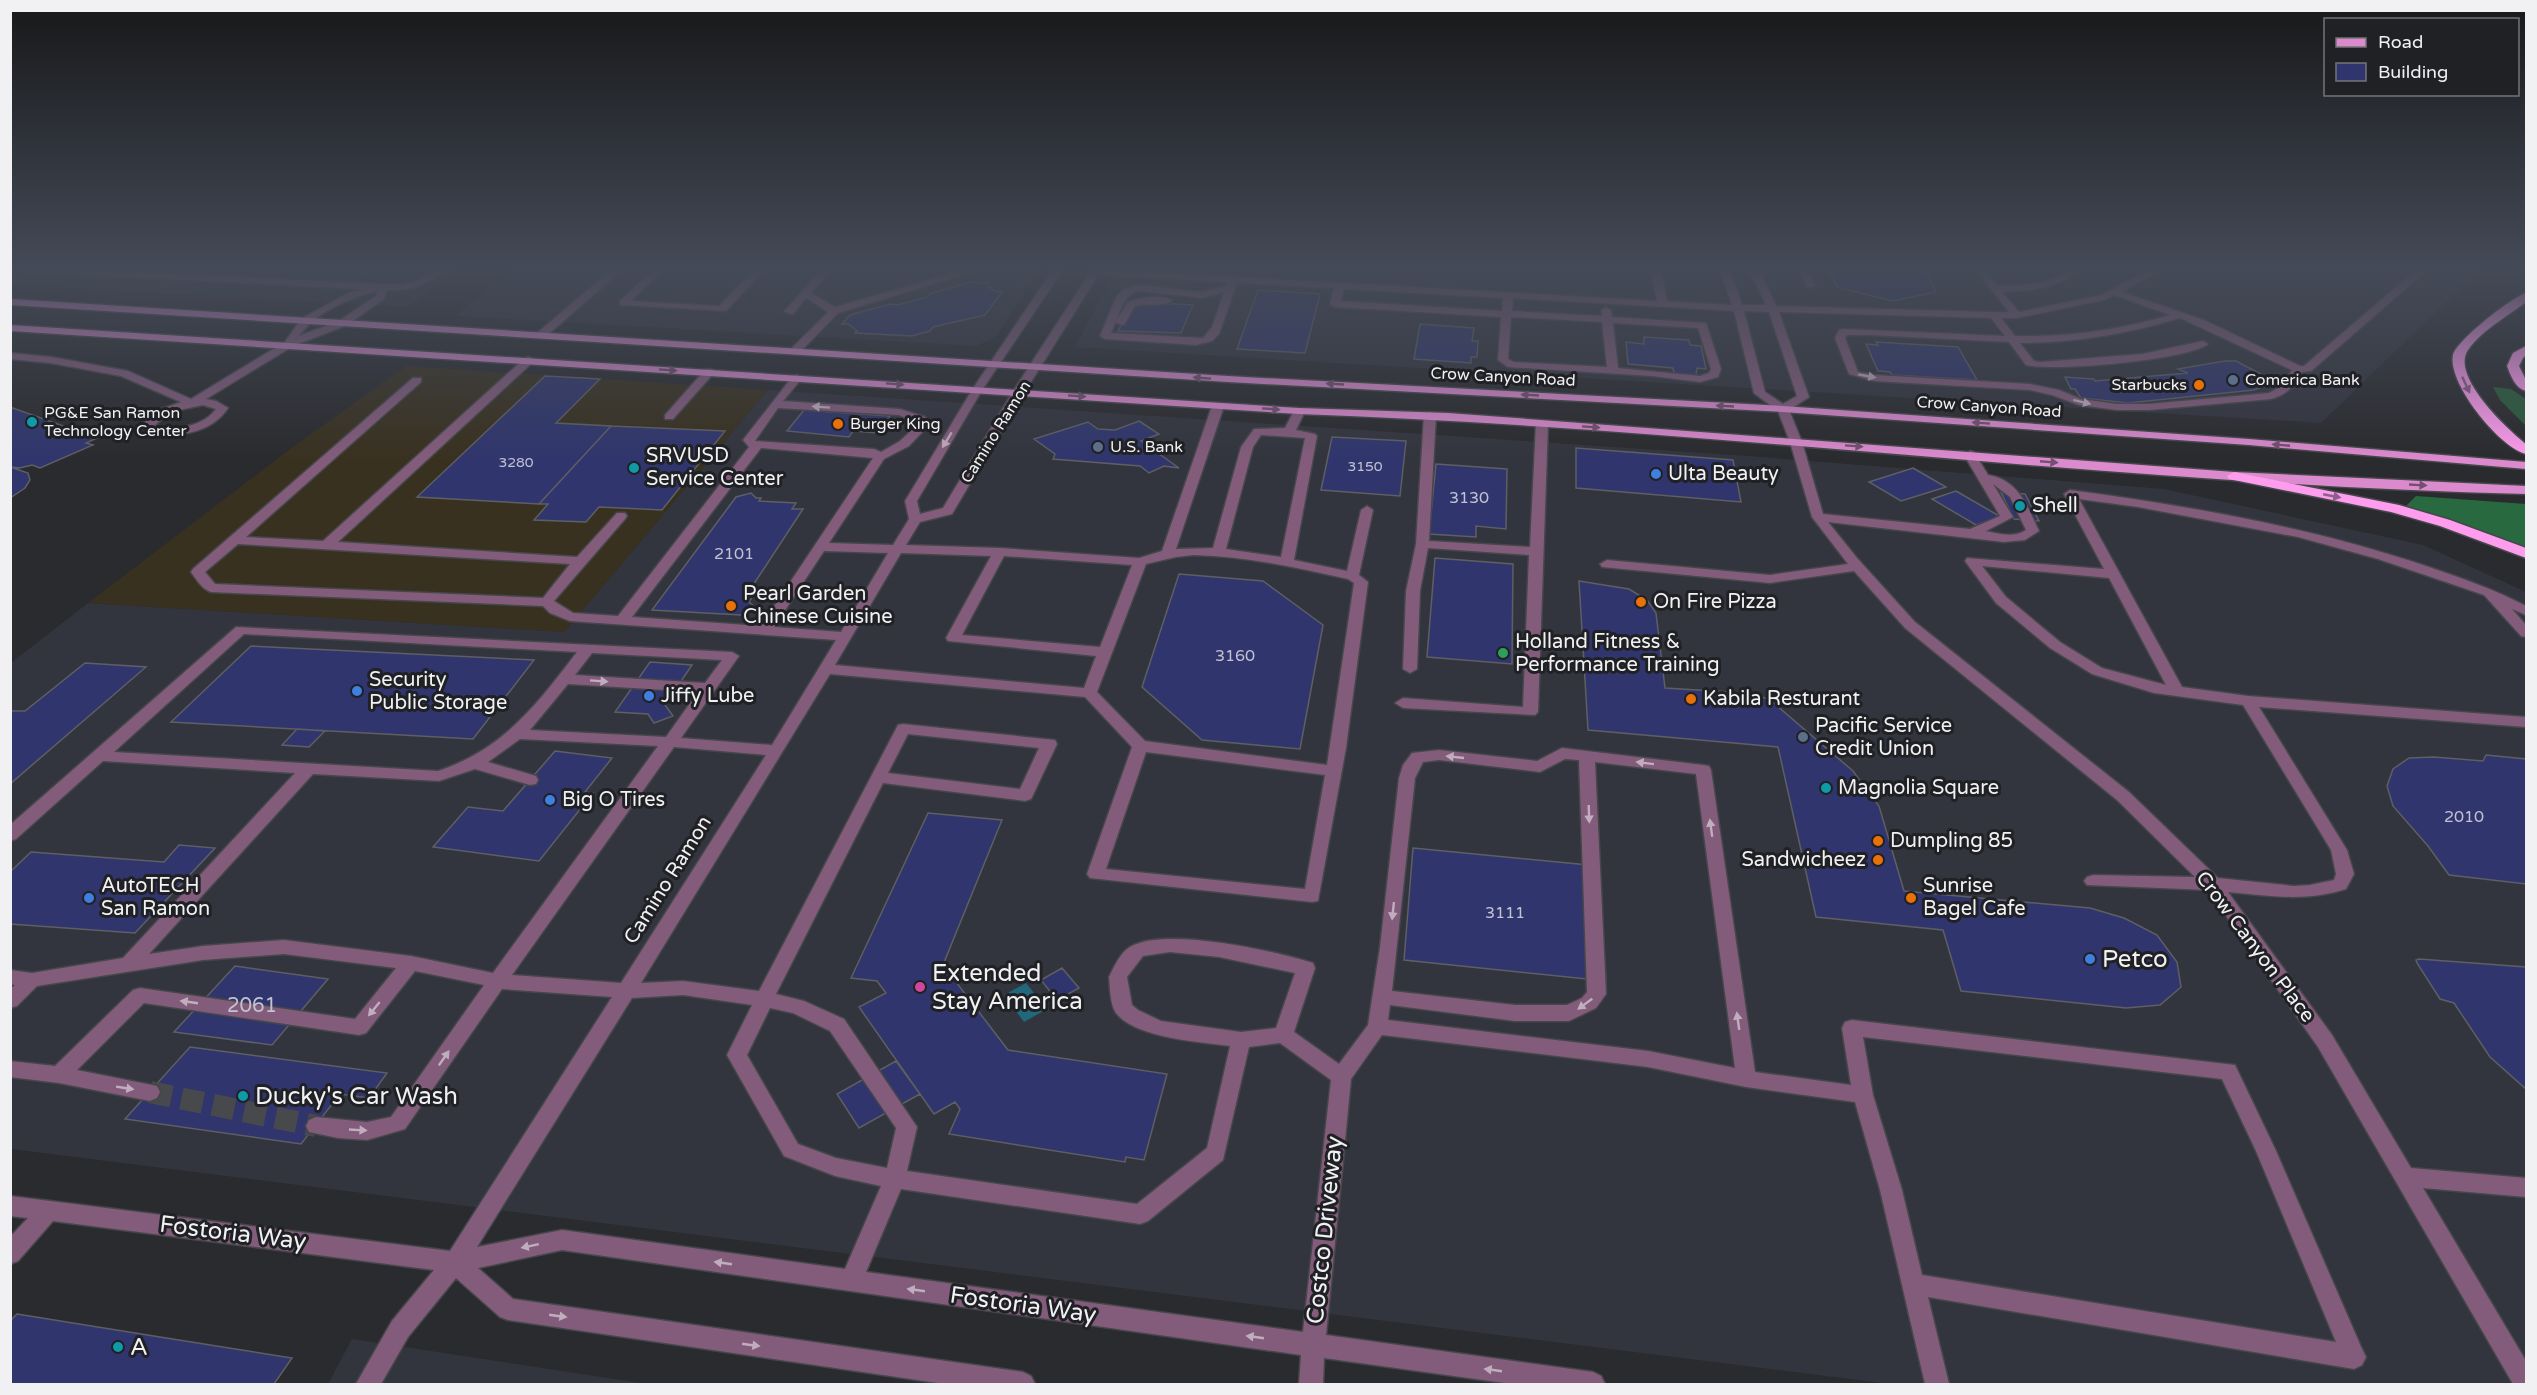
<svg xmlns="http://www.w3.org/2000/svg" width="2537" height="1395" font-family="'Varela Round',sans-serif">
	<rect width="100%" height="100%" fill="#2a2b2e"/>
	<path fill="#33353e" d="M10,265h456l-58,42 -397,-22z
		M519,265h523l-47,73 -19,8 -521,-30z
		M1119,265h1366l-164,158 -1246,-76z
		M768,390l980,66 416,33 259,56 103,47v792h-635l-1880,-235v-486l77,-60 476,29z
		M352,1339l295,45h-319z"/>
	<path fill="#393120" d="M406,366l362,24 -204,242 -476,-29 201,-153z"/>
	<path fill="#2b5d3c" d="M2493,387l18,2 15,10v27l-26,-26z"/>
	<path fill="#286940" d="M2416,496l110,8v43l-120,-41z"/>
	<path fill="#21687c" d="M1026,983l21,26 -23,13 -20,-27z"/>
	<path fill="#30366d" stroke="#5e5f63" stroke-width="1.5" d="M243,265h137l-11,7 -125,-5 4,-2z
		M1123,265h69l-3,6 -67,-4z
		M1826,265h73l28,8 9,19 -44,9 -55,-14z
		M2091,265h36l-7,4 -26,-1z
		M2371,265h37l-7,5z
		M971,282l17,1v3l7,5 7,1 -17,23 -52,12 -3,4 -18,5 -57,-3 2,-2 -9,-7h-6l8,-9 40,-11 8,1 29,-8 3,-3z
		M1258,290l62,4 -15,59 -68,-4z
		M1140,302l53,3 -12,28 -63,-2 13,-26h7z
		M1420,324l54,4 -2,13h6l-1,16h-6v6l-57,-4z
		M1644,337l45,3 1,5 11,1 5,23 -9,-1 -1,7 -22,-2 -1,-5 -45,-4 -2,-22 18,2z
		M1876,342l82,5 19,33 -85,-5 -2,-3 -12,-1 -12,-27 12,1z
		M2225,361h11l40,21 -22,8 -126,13 -47,-5 -6,-9h-4l-6,-12 29,2 1,2 93,-8 -10,-4z
		M545,376l55,3 -44,44 55,3 -72,78 -122,-7z
		M10,407l87,31 -11,5 7,2 -53,23 -8,-3 -12,3 -10,-1z
		M804,410l86,6 -12,17 -25,-2 -4,6 -62,-6z
		M1139,421l20,13 -18,7 38,27 -15,-2 -15,7 -9,-7 -87,-7 2,-5 -21,-15 54,-17 10,7 17,1z
		M611,426l114,5 -63,79 -63,-3 -13,15 -52,-2 14,-16h-9z
		M1332,437l74,4 -6,55 -79,-6z
		M1576,448l157,12 8,42 -165,-14z
		M1436,464l71,5 -1,60 -30,-3v11l-47,-3z
		M10,467l18,6 2,7 -5,8 -15,10z
		M1913,468l33,19 -45,14 -32,-19z
		M1956,491l45,26 -25,8 -44,-26z
		M2001,492l24,2 14,27 -25,-2z
		M751,493l5,5h5l-2,3 37,2 -4,6h11l-59,90h7l-2,3 6,5 -14,8 -89,-5 84,-113z
		M1435,558l78,6 -1,100 -85,-7z
		M1179,574l84,7 60,44 -23,124 -98,-9 -60,-53z
		M1579,581l50,8 18,11 9,13 9,75 81,5 23,6 84,72 26,35 25,85 186,17 34,10 33,17 20,27 4,25 -21,18 -34,3 -165,-17 -18,-61 -127,-13 -38,-170 -190,-17z
		M251,646l283,14 -61,79 -302,-17z
		M650,662l42,3 -27,40 8,11 -19,7 -6,-9 -33,-2z
		M85,663l61,4 -136,117v-73h15z
		M297,729l28,2 -16,16 -27,-2z
		M555,751l57,7 -27,34 8,1 -54,68 -106,-14 35,-40 35,4z
		M2486,755l40,4v125l-77,-9 -21,-29 -35,-40 -6,-20 6,-17 16,-11 25,-1 49,4z
		M928,813l74,7 -59,145 65,85 159,24 -23,86 -18,-3 -1,5 -176,-28 11,-25 -5,-7 -21,12 -75,-107 27,-14 -9,-12 -26,-3z
		M179,845l36,3 -80,85 -125,-9v-52l21,-20 133,10z
		M1413,848l186,18 7,115 -202,-21z
		M2419,959l107,8v122l-36,-32 -36,-54 -14,-4 -23,-36 -1,-3z
		M235,966l93,13 -56,66 -98,-13z
		M1062,968l17,20 -22,12 -16,-20z
		M190,1047l197,26 -18,25 -29,-4 -39,50 -176,-25z
		M896,1061l24,33 -61,34 -22,-34z
		M17,1314l143,23 132,21 -18,26h-264v-63z"/>
	<g fill="none" stroke-linecap="round" stroke-linejoin="round">
		<path stroke="#48494c" stroke-width="22" stroke-dasharray="22 10" stroke-linecap="butt" d="M150,1092l166,34"/>
		<defs>
			<path id="minor" d="M10,265l393,20 17,-5 19,-15h11c-18,19 -38,26 -63,25l-3,9 -37,26 -54,21 -87,53 10,2 12,7c-17,26 -55,32 -82,21l-3,-5 13,-13 25,-9 -60,-26 -70,-13 -41,-4v-6l41,4 77,14 63,28 94,-57 16,-23 49,-27 13,-3 -353,-18zM377,291l-1,5 -37,25 -40,15c17,-24 50,-38 78,-45zM203,405l13,4c-12,17 -42,23 -61,16l15,-13z
				M617,265h11l-84,73h-8v-4z
				M658,265h10l-37,36 88,5 40,-41h10l-43,46 -106,-6v-4z
				M825,265h10l-24,28 24,14 146,-42h15l-158,48 -39,40h-8v-4l37,-37 -22,-14 -13,16 -9,-2z
				M1056,265h10l-84,125 -65,111 3,13 23,-6 69,-115 83,-128h10l-3,4 555,32 -7,-36h10l7,36 65,4 -14,-40h10l14,40h24l-19,-40h10l19,41 218,6h15l-37,-47h10l15,21c23,-1 53,0 71,-16l-3,-5h10l1,7c-19,18 -50,18 -74,20l17,20 82,-17 58,-30h12l-49,27 82,28 96,46h4l118,-101h11l-122,106 -9,1c-8,14 -15,23 -31,27l-122,11h-32l-38,-5 -27,-10 -22,-5 -156,-9 -25,-7 -14,-36 4,-8 4,-1 162,7 -14,-18 -212,-6 30,85 -20,13 13,32 21,72 147,15 30,-13 -36,-61 6,-4 4,1 14,23c31,5 39,31 51,56l-14,9 -21,2 -176,-20 29,36 58,64 214,170 89,86 76,8 16,-1 24,-5 2,-6 -5,-24 -88,-145 -89,-12 -62,-19 -42,-26 -54,-45 -31,-42 2,-3 137,11 -40,-75 6,-4c120,16 240,37 356,76 35,12 68,23 100,40v9l-14,-6 14,16v12l-5,-1 -37,-41 -106,-36 -80,-22 -160,-30 -59,-8 103,188 66,9 278,21v10l-267,-20 88,143 7,24 -8,15c-40,13 -77,7 -118,3l104,143 79,133 115,10v19l-103,-9 103,173v23h-13l-195,-337 -110,-157 -121,-5 -3,-4 3,-4 6,-2 102,2 -78,-77 -212,-172 -51,-57 -84,12 -168,-16 -2,-3 7,-4 163,15 78,-11 -36,-47 -22,-75 -12,-31 -24,-18 -20,-82 -221,-13 -1,13 90,5 -1,-6 5,-3 5,3 1,7 94,6 15,46 -3,8 -18,5 -48,-6 -144,-9 -10,-7 3,-43 -166,-10 -5,-3 4,-16 -97,-5 -18,51 -7,7 -16,4 -91,-6 -5,-3 16,-39 8,-8 15,-4 63,7 24,-6 1,-4 -129,-7 -74,118 -72,121 -32,8 -14,23 94,3 139,10 23,-7 50,-145 6,-3 6,3 -48,143 37,-1 28,-101 13,-18 31,-1 10,-19h8l2,2 -9,19 19,4 2,2 -23,124 53,11 14,-61 6,-4 6,4 -14,65 9,7 -22,166 -28,153 -6,1 -222,-24 -3,-4 45,-127 -47,-50 -255,-23 -189,309 42,-2 76,10 139,-266 5,-1 152,16 2,4 -24,51 -2,4 -6,2 -142,-18 -107,211 28,7 40,18 73,108 -10,44 230,33 70,-56 23,-102c-30,-4 -95,-8 -114,-33 -6,-8 -6,-26 -7,-36 5,-10 11,-24 21,-30 34,-21 145,4 183,16l2,5 -21,64 45,32 29,-39 12,-78 19,-169 4,-13 9,-12 27,-3 98,11 25,-13 141,17 6,1 2,4 44,302 96,13 -9,-57 3,-6 7,-2 383,45 41,86 86,198 4,8 -4,8 -8,4 -426,-72 21,87h-24l-45,-194 -25,-88 -109,-15 -98,-20 -266,-32 -31,44 -25,256 267,37 8,4 4,8h-93l-188,-26 -1,26h-24l2,-29 -739,-105 -84,18 35,31 510,73 8,4 4,8h-90l-437,-64 -8,-3 -44,-39 -48,59 -27,47h-25l36,-63 42,-51 -381,-49 -35,40 -8,3v-27l18,-19 -18,-2v-20l440,55 162,-254 -110,-8 -97,140 -38,11 -29,-2 -29,-6 -3,-6 3,-6 7,-3 51,5 24,-5 93,-132 -69,-14 -49,62 -7,2 -215,-32 -67,67 80,16 3,6 -3,6 -7,3 -91,-18 -49,-6v-16l45,5 78,-76 7,-2 215,31 41,-51 -112,-14 -81,6 -166,26 -20,20 -7,2v-19l5,-4 -5,-1v-14l22,3 91,-15 172,-185 -192,-12 -87,78 -6,2v-16l226,-198 496,25 7,4 -58,82 91,7 64,-105 -266,-19 -20,-8 -7,-7 -332,-14c-8,-2 -15,-13 -20,-20l2,-3 220,-191h8v4l-175,155 77,4 202,-183 4,-1 5,3 -1,2 -195,180 239,15 40,-44h8l2,3 -2,3 -71,82 19,12 45,3 131,-169 -6,-7 50,-64 4,-1 5,3 -19,23 117,8 25,8 5,7 -21,22 -25,13 -55,84 64,2 16,-26 -4,-18 67,-111zM1344,289l159,9 -1,13 -161,-10zM1139,291l63,7 22,-6 -12,35 -9,11 -92,-5 4,-10 9,2 11,-19c12,-3 29,1 38,-5 -12,-8 -32,-3 -45,1l-12,19c6,-14 8,-26 23,-30zM2114,295l56,20c-51,15 -101,22 -155,21l-14,-18h16l87,-18zM1744,311l25,1 28,84 -14,8 -18,-12zM1511,317l91,5 5,45 -93,-5 -6,-3zM2180,318l112,52 -12,17 -11,6 -120,11h-32l-36,-5 -22,-9 -29,-6 -156,-9 -16,-3 -13,-34 2,-3h23l139,7 17,23c28,7 162,-5 182,-21l-5,-3 -61,13 -102,8 -6,-1 -14,-18c55,0 107,-9 160,-25zM1613,323l85,5 13,41 -2,4 -9,3 -82,-8zM778,408l121,7 19,9 -18,17 -19,11 -7,-3 -119,-8zM1261,435l44,3 -24,119 -55,-8 27,-102zM761,448l112,10 -112,168 -129,-9zM1993,484l17,13 16,33c-12,8 -27,4 -40,1l27,-14zM238,544l332,20 -27,34 -328,-14 -10,-12zM824,551l64,2 -47,79 -67,-5zM901,553l90,3 -45,82 2,3 148,15 -12,32 -249,-23zM1194,555c52,1 103,13 154,24l6,4 -27,182 -182,-24 -48,-49 49,-128 30,-7zM1004,556l128,9 -32,82 -138,-12zM1982,566l127,12 57,107 -64,-17 -42,-26 -54,-45zM244,634l333,18c-40,52 -73,97 -139,119l-324,-19zM592,653l130,7 -17,23 -130,-8zM568,684l130,8 -32,45 -136,-7zM908,734l131,14 -19,41 -132,-16zM520,739l138,7 -165,227 -82,-17 -127,-16 -81,6 -54,8 164,-180 126,7 36,-12 55,16 6,-1 2,-4 -2,-4 -48,-14zM674,747l92,8 -145,228 -109,-8zM1146,752l179,23 -20,114 -199,-20zM1565,759l14,1 8,232 -5,6 -15,7h-52l-123,-14 23,-213 8,-16 16,-2 101,12zM1595,762l101,12 39,294 -87,-17 -260,-31 2,-15 125,16h54l27,-13 10,-14zM1170,952l49,5 76,16 -19,55 -35,4 -80,-11 -23,-11 -6,-5 -5,-28 16,-21zM683,995l69,10 -25,50 57,101 51,20 46,10 -36,83 -283,-39 -85,17 155,-249zM770,1008l23,5 37,18 66,97 -9,40 -51,-10 -38,-14 -51,-89zM1863,1037l359,42 34,72 80,191 -414,-67 -20,-85 -29,-95zM1280,1043l51,37 -28,252 -437,-60 35,-83 239,35 8,-3 75,-61 26,-113z
				M1796,265h10l9,20 -2,2h-6z
				M709,369l4,1v4l-40,45h-8v-4l40,-45z
				M1430,412l6,3 -7,126 101,6 6,-124 6,-3 6,3 -10,289 -3,3 -132,-7 -8,-5 8,-5 120,9 6,-152 -101,-7 -8,43 -3,78 -7,4 -7,-4 3,-78 10,-47 8,-129z"/>
			<path id="major" d="M10,299l1218,77 555,30 466,33 277,23v7l-277,-24 -466,-33 -555,-30 -1218,-77z
				M10,325l1289,83 149,5 786,59 292,14v8c-410,-10 -817,-66 -1227,-80l-1289,-83z"/>
			<path id="highway" d="M2526,293v9c-18,14 -44,28 -58,48 -18,26 40,80 58,94v10c-26,-6 -79,-71 -73,-99 4,-15 58,-57 73,-62z
				M2526,346v9l-3,3 -4,8 7,14v11c-11,-3 -15,-15 -19,-25l6,-13z
				M2234,472l165,33 51,15 76,28v10l-86,-32 -49,-14 -162,-33 -2,-3z"/>
		</defs>
		<use href="#minor" stroke="#46474a" stroke-width="3"/>
		<use href="#major" stroke="#46474a" stroke-width="3"/>
		<use href="#highway" stroke="#46474a" stroke-width="3"/>
		<use href="#minor" fill="#835c7c" fill-rule="evenodd"/>
		<use href="#major" fill="#db8ace" fill-rule="evenodd"/>
		<use href="#highway" fill="#fe9cee" fill-rule="evenodd"/>
	</g>
	<defs><path id="oneway-solid" d="M-6-.8H1V-3.2L6.5 0L1 3.2V.8H-6Z" transform="scale(1.5)"/></defs>
	<g fill="#745070">
		<use href="#oneway-solid" transform="translate(668 370) rotate(4)"/>
		<use href="#oneway-solid" transform="translate(1202 378) rotate(-176)"/>
		<use href="#oneway-solid" transform="translate(895 384) rotate(4)"/>
		<use href="#oneway-solid" transform="translate(1335 384) rotate(-177)"/>
		<use href="#oneway-solid" transform="translate(1530 395) rotate(-177)"/>
		<use href="#oneway-solid" transform="translate(1077 396) rotate(4)"/>
		<use href="#oneway-solid" transform="translate(1725 406) rotate(-177)"/>
		<use href="#oneway-solid" transform="translate(1271 409) rotate(4)"/>
		<use href="#oneway-solid" transform="translate(1981 423) rotate(-176)"/>
		<use href="#oneway-solid" transform="translate(1591 427) rotate(4)"/>
		<use href="#oneway-solid" transform="translate(2281 445) rotate(-175)"/>
		<use href="#oneway-solid" transform="translate(1854 446) rotate(4)"/>
		<use href="#oneway-solid" transform="translate(2049 462) rotate(5)"/>
		<use href="#oneway-solid" transform="translate(2418 485) rotate(3)"/>
	</g>
	<g fill="#c0aebe">
		<use href="#oneway-solid" transform="translate(1867 376) rotate(10)"/>
		<use href="#oneway-solid" transform="translate(2082 402) rotate(14)"/>
		<use href="#oneway-solid" transform="translate(821 407) rotate(-176)"/>
		<use href="#oneway-solid" transform="translate(947 440) rotate(121)"/>
		<use href="#oneway-solid" transform="translate(599 681) rotate(4)"/>
		<use href="#oneway-solid" transform="translate(1455 757) rotate(-174)"/>
		<use href="#oneway-solid" transform="translate(1645 763) rotate(-173)"/>
		<use href="#oneway-solid" transform="translate(1589 814) rotate(88)"/>
		<use href="#oneway-solid" transform="translate(1711 828) rotate(-98)"/>
		<use href="#oneway-solid" transform="translate(1393 911) rotate(96)"/>
		<use href="#oneway-solid" transform="translate(189 1002) rotate(-172)"/>
		<use href="#oneway-solid" transform="translate(1585 1004) rotate(144)"/>
		<use href="#oneway-solid" transform="translate(374 1009) rotate(129)"/>
		<use href="#oneway-solid" transform="translate(1738 1021) rotate(-98)"/>
		<use href="#oneway-solid" transform="translate(444 1058) rotate(-55)"/>
		<use href="#oneway-solid" transform="translate(125 1088) rotate(9)"/>
		<use href="#oneway-solid" transform="translate(358 1130) rotate(3)"/>
		<use href="#oneway-solid" transform="translate(530 1246) rotate(168)"/>
		<use href="#oneway-solid" transform="translate(723 1263) rotate(-172)"/>
		<use href="#oneway-solid" transform="translate(916 1290) rotate(-172)"/>
		<use href="#oneway-solid" transform="translate(558 1316) rotate(8)"/>
		<use href="#oneway-solid" transform="translate(1255 1337) rotate(-172)"/>
		<use href="#oneway-solid" transform="translate(751 1345) rotate(8)"/>
		<use href="#oneway-solid" transform="translate(1493 1370) rotate(-172)"/>
	</g>
	<g fill="#8f5e89">
		<use href="#oneway-solid" transform="translate(2466 385) rotate(65)"/>
		<use href="#oneway-solid" transform="translate(2332 496) rotate(11)"/>
	</g>
	<linearGradient id="sky" x2="0" y2="1"><stop stop-color="#171819"/><stop offset="0.58" stop-color="#444a57"/><stop offset="1" stop-color="#444a57" stop-opacity="0"/></linearGradient>
	<rect width="2537" height="460" fill="url(#sky)"/>
	<g fill="#5c6f8a" stroke="#202124" stroke-width="2">
		<circle cx="2233" cy="380" r="6"/>
		<circle cx="1098" cy="447" r="6"/>
		<circle cx="1803" cy="737" r="6"/>
	</g>
	<g fill="#e8710a" stroke="#202124" stroke-width="2">
		<circle cx="2199" cy="385" r="6"/>
		<circle cx="838" cy="424" r="6"/>
		<circle cx="1641" cy="602" r="6"/>
		<circle cx="731" cy="606" r="6"/>
		<circle cx="1691" cy="699" r="6"/>
		<circle cx="1878" cy="841" r="6"/>
		<circle cx="1878" cy="860" r="6"/>
		<circle cx="1911" cy="898" r="6"/>
	</g>
	<g fill="#0f9aa8" stroke="#202124" stroke-width="2">
		<circle cx="32" cy="422" r="6"/>
		<circle cx="634" cy="468" r="6"/>
		<circle cx="2020" cy="506" r="6"/>
		<circle cx="1826" cy="788" r="6"/>
		<circle cx="243" cy="1096" r="6"/>
		<circle cx="118" cy="1347" r="6"/>
	</g>
	<g fill="#3f7fe0" stroke="#202124" stroke-width="2">
		<circle cx="1656" cy="474" r="6"/>
		<circle cx="357" cy="691" r="6"/>
		<circle cx="649" cy="696" r="6"/>
		<circle cx="550" cy="800" r="6"/>
		<circle cx="89" cy="898" r="6"/>
		<circle cx="2090" cy="959" r="6"/>
	</g>
	<circle fill="#2e9e5b" stroke="#202124" stroke-width="2" cx="1503" cy="653" r="6"/>
	<circle fill="#d1479c" stroke="#202124" stroke-width="2" cx="920" cy="987" r="6"/>
	<g text-anchor="middle" dominant-baseline="central" stroke-width="6" stroke-linejoin="round" paint-order="stroke">
		<g font-size="14" fill="#c1c2d2">
			<text x="516" y="462">3280</text>
			<text x="1365" y="466">3150</text>
		</g>
		<g font-size="16" fill="#f1f1f4" stroke="#202124">
			<text transform="translate(1503 377) rotate(3)">Crow Canyon Road</text>
			<text transform="translate(1989 407) rotate(4)">Crow Canyon Road</text>
			<text transform="translate(996 432) rotate(-58)">Camino Ramon</text>
		</g>
		<g font-size="16" fill="#f1f1f4" stroke="#202124" text-anchor="start">
			<text x="2245" y="380">Comerica Bank</text>
			<text x="2187" y="385" text-anchor="end">Starbucks</text>
			<text x="44" y="413">PG&amp;E San Ramon<tspan x="44" dy="18">Technology Center</tspan></text>
			<text x="850" y="424">Burger King</text>
			<text x="1110" y="447">U.S. Bank</text>
		</g>
		<g font-size="16" fill="#c1c2d2">
			<text x="1469" y="498">3130</text>
			<text x="734" y="554">2101</text>
			<text x="1235" y="656">3160</text>
			<text x="2464" y="817">2010</text>
			<text x="1505" y="913">3111</text>
		</g>
		<g font-size="20" fill="#f1f1f4" stroke="#202124" text-anchor="start">
			<text x="646" y="456">SRVUSD<tspan x="646" dy="23">Service Center</tspan></text>
			<text x="1668" y="474">Ulta Beauty</text>
			<text x="2032" y="506">Shell</text>
			<text x="743" y="594">Pearl Garden<tspan x="743" dy="23">Chinese Cuisine</tspan></text>
			<text x="1653" y="602">On Fire Pizza</text>
			<text x="1515" y="642">Holland Fitness &amp;<tspan x="1515" dy="23">Performance Training</tspan></text>
			<text x="369" y="680">Security<tspan x="369" dy="23">Public Storage</tspan></text>
			<text x="661" y="696">Jiffy Lube</text>
			<text x="1703" y="699">Kabila Resturant</text>
			<text x="1815" y="726">Pacific Service<tspan x="1815" dy="23">Credit Union</tspan></text>
			<text x="1838" y="788">Magnolia Square</text>
			<text x="562" y="800">Big O Tires</text>
			<text x="1890" y="841">Dumpling 85</text>
			<text x="1866" y="860" text-anchor="end">Sandwicheez</text>
			<text x="101" y="886">AutoTECH<tspan x="101" dy="23">San Ramon</tspan></text>
			<text x="1923" y="886">Sunrise<tspan x="1923" dy="23">Bagel Cafe</tspan></text>
		</g>
		<g font-size="20" fill="#f1f1f4" stroke="#202124">
			<text transform="translate(668 880) rotate(-58)">Camino Ramon</text>
			<text transform="translate(2255 947) rotate(53)">Crow Canyon Place</text>
		</g>
		<g font-size="20" fill="#c1c2d2">
			<text x="252" y="1006">2061</text>
		</g>
		<g font-size="24" fill="#f1f1f4" stroke="#202124" text-anchor="start">
			<text x="2102" y="959">Petco</text>
			<text x="932" y="973">Extended<tspan x="932" dy="28">Stay America</tspan></text>
			<text x="255" y="1096">Ducky's Car Wash</text>
			<text x="130" y="1347">A</text>
		</g>
		<g font-size="24" fill="#f1f1f4" stroke="#202124">
			<text transform="translate(1325 1230) rotate(-84)">Costco Driveway</text>
			<text transform="translate(233 1233) rotate(7)">Fostoria Way</text>
			<text transform="translate(1023 1305) rotate(8)">Fostoria Way</text>
		</g>
	</g>
	<rect width="2537" height="1395" fill="none" stroke="#f1f1f4" stroke-width="24"/>
	<rect x="2324" y="18" width="195" height="78" fill="#202124" stroke="#747477" stroke-width="1.5"/>
	<rect x="2336" y="38" width="30" height="9" fill="#db8ace" stroke="#747477" stroke-width="1.5"/>
	<text x="2378" y="48" font-size="18" fill="#f1f1f4">Road</text>
	<rect x="2336" y="63" width="30" height="18" fill="#30366d" stroke="#747477" stroke-width="1.5"/>
	<text x="2378" y="78" font-size="18" fill="#f1f1f4">Building</text>
</svg>
